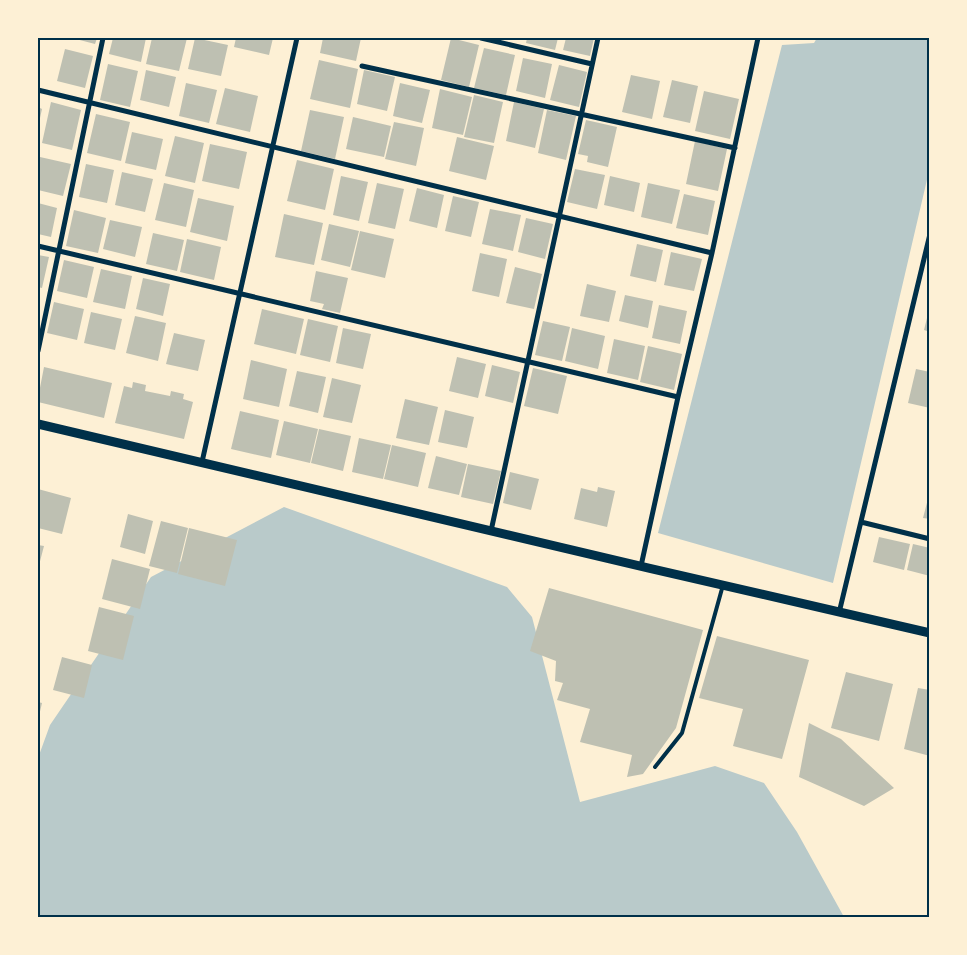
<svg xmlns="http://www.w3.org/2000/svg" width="967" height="955" font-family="Cabin,sans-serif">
	<rect width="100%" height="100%" fill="#fdf0d5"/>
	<path fill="#b9caca" d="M817,38h113l-1,133 -96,412 -175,-50 124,-488 32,-2z
		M284,507l223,80 25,30 48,185 135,-36 49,17 33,49 47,85h-806v-159l12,-33 101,-148z"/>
	<path fill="#bec0b2" d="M72,38h25l-2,6z
		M113,38h33l-5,24 -32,-8z
		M152,38h35l-8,33 -33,-7z
		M195,38l33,7 -7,31 -33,-7z
		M236,38h37l-4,17 -35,-8z
		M323,38h38l-5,23 -36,-8z
		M451,38l28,7 -10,42 -28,-7z
		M527,38h31l-3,12 -29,-7z
		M566,38h28l-4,18 -27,-6z
		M484,48l31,7 -9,40 -32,-7z
		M65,49l28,7 -8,32 -28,-7z
		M523,58l29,6 -7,34 -29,-7z
		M319,60l39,9 -8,39 -40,-9z
		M108,64l30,7 -8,36 -30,-7z
		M559,65l28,7 -8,35 -29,-7z
		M146,70l30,7 -7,30 -29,-7z
		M364,70l31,7 -8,34 -30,-7z
		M631,75l29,6 -8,38 -30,-7z
		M672,80l26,6 -8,37 -27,-6z
		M186,83l31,7 -8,33 -30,-7z
		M400,83l30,7 -8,33 -29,-7z
		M225,88l33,8 -8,36 -34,-8z
		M440,89l32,8 -9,38 -31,-7z
		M704,91l35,8 -9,40 -35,-8z
		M474,95l29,7 -9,41 -30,-6z
		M51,102l30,8 -9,40 -30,-7z
		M514,102l30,7 -9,39 -29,-7z
		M38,107l4,2 -4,18z
		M310,110l34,7 -9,42 -34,-8z
		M547,110l29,6 -10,44 -28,-7z
		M96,114l34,8 -9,39 -34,-8z
		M353,117l38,9 -7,31 -38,-8z
		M586,120l31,7 -9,40 -21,-5 1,-6 -10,-2z
		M394,122l30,6 -8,38 -31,-7z
		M132,132l31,7 -7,31 -31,-7z
		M175,136l29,7 -9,40 -30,-7z
		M457,137l37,9 -8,34 -37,-9z
		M695,141l32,8 -9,42 -32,-7z
		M210,144l37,8 -8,37 -37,-8z
		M40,157l31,7 -8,32 -25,-6v-23z
		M297,160l37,9 -9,41 -38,-9z
		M86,164l28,6 -7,33 -28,-6z
		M575,169l30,6 -8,34 -30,-7z
		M122,172l31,7 -8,33 -30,-7z
		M341,176l27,6 -9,39 -26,-6z
		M610,176l30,7 -6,29 -30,-7z
		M164,183l30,7 -8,37 -31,-7z
		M377,183l27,6 -9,40 -27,-6z
		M648,183l32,7 -8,34 -31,-7z
		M417,188l27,7 -7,33 -28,-7z
		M684,194l31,7 -7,34 -32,-7z
		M453,196l26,6 -8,35 -26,-6z
		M198,198l36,8 -7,35 -37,-9z
		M38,203l19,5 -6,29 -13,-3z
		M490,209l31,6 -8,36 -31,-7z
		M74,210l32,8 -8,35 -32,-7z
		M284,214l39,9 -9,42 -39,-8z
		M526,218l27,6 -8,35 -27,-7z
		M110,220l32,7 -7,30 -32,-8z
		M329,224l30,7 -9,36 -29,-7z
		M360,231l34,8 -9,39 -34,-8z
		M153,233l31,7 -7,31 -31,-7z
		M187,239l34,8 -7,33 -34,-8z
		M637,244l26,6 -7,32 -26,-6z
		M671,252l31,7 -8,32 -30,-6z
		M480,253l27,6 -8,38 -27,-6z
		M38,255l11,2 -7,31 -4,-1z
		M64,260l30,7 -7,31 -30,-7z
		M515,267l27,7 -8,35 -28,-6z
		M101,269l31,7 -7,33 -32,-7z
		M316,271l32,7 -8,35 -18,-4 2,-5 -14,-3z
		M143,278l27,6 -7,32 -27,-7z
		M587,284l29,7 -7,31 -29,-6z
		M625,295l28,6 -5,27 -29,-7z
		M54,302l30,7 -7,31 -30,-7z
		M659,305l28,6 -7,33 -28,-6z
		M262,309l42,10 -8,35 -42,-10z
		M929,310h1v22l-6,-2z
		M91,312l31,7 -7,31 -31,-7z
		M135,316l31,7 -8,38 -32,-8z
		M308,319l30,7 -8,36 -30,-7z
		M543,321l27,6 -8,34 -27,-6z
		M343,328l28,6 -8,35 -27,-6z
		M572,328l33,8 -7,33 -33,-8z
		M174,333l31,7 -7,31 -32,-7z
		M614,339l31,7 -7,34 -31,-7z
		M648,346l34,8 -8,36 -34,-8z
		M457,357l29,7 -8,34 -29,-7z
		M251,360l36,9 -8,38 -36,-8z
		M492,365l28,7 -7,31 -28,-7z
		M44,367l68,16 -8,35 -66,-16v-4z
		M533,368l34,8 -9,38 -34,-8z
		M916,369l14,3v36l-22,-5z
		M297,371l29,6 -8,36 -29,-7z
		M332,378l29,7 -9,38 -29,-6z
		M133,382l13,3 -1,6 25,5 1,-5 13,3 -1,5 10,3 -9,37 -69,-16 9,-37 8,2z
		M405,399l33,8 -9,38 -33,-7z
		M445,410l29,7 -7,31 -29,-6z
		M240,411l39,9 -8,38 -40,-9z
		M284,421l34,8 -8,34 -34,-8z
		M319,429l32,7 -8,35 -32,-8z
		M359,438l32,7 -8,34 -31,-7z
		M392,445l34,8 -8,34 -34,-8z
		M436,456l31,8 -8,31 -31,-7z
		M468,464l33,7 -8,33 -32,-7z
		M510,472l29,7 -8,31 -28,-7z
		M598,487l17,4 -8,36 -33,-8 7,-31 16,4z
		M38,489l33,9 -9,36 -24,-6z
		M929,495h1v24l-7,-1z
		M128,514l25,7 -8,33 -25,-7z
		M161,521l27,7 -11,45 -28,-7z
		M189,528l48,12 -12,46 -47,-12z
		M879,537l31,7 -6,26 -31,-8z
		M913,544l17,4v28l-23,-6z
		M38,545l6,1 -6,23z
		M112,559l38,10 -10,40 -38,-10z
		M549,588l154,42 -27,98 -33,46 -16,3 5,-22 -52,-13 10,-33 -33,-9 6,-17 -8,-2 1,-20 -26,-10z
		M99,607l35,9 -11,44 -35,-9z
		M717,636l92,24 -27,99 -49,-13 10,-37 -44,-11z
		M62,657l30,8 -8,33 -31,-8z
		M846,672l47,12 -14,57 -48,-13z
		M918,688l12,2v66l-26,-7z
		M38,702l4,1 -4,17z
		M809,723l32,16 53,49 -30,18 -65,-29z"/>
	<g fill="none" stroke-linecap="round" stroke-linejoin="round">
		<path stroke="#003049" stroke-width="4" d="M655,767l27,-34 41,-148"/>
		<path stroke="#003049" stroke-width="5" d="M481,38l111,26
			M362,66l373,82
			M38,90l674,163
			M38,246l640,151
			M38,351l65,-313
			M202,462l95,-424
			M861,522l69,17
			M491,531l107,-493
			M641,566l37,-169 34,-144 46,-215
			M839,613l91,-379"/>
		<path stroke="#003049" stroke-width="9" d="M38,424c297,68 594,142 892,209"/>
	</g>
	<rect width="967" height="955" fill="none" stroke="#fdf0d5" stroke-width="78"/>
	<rect x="39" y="39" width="889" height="877" fill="none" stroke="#003049" stroke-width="2"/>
</svg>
